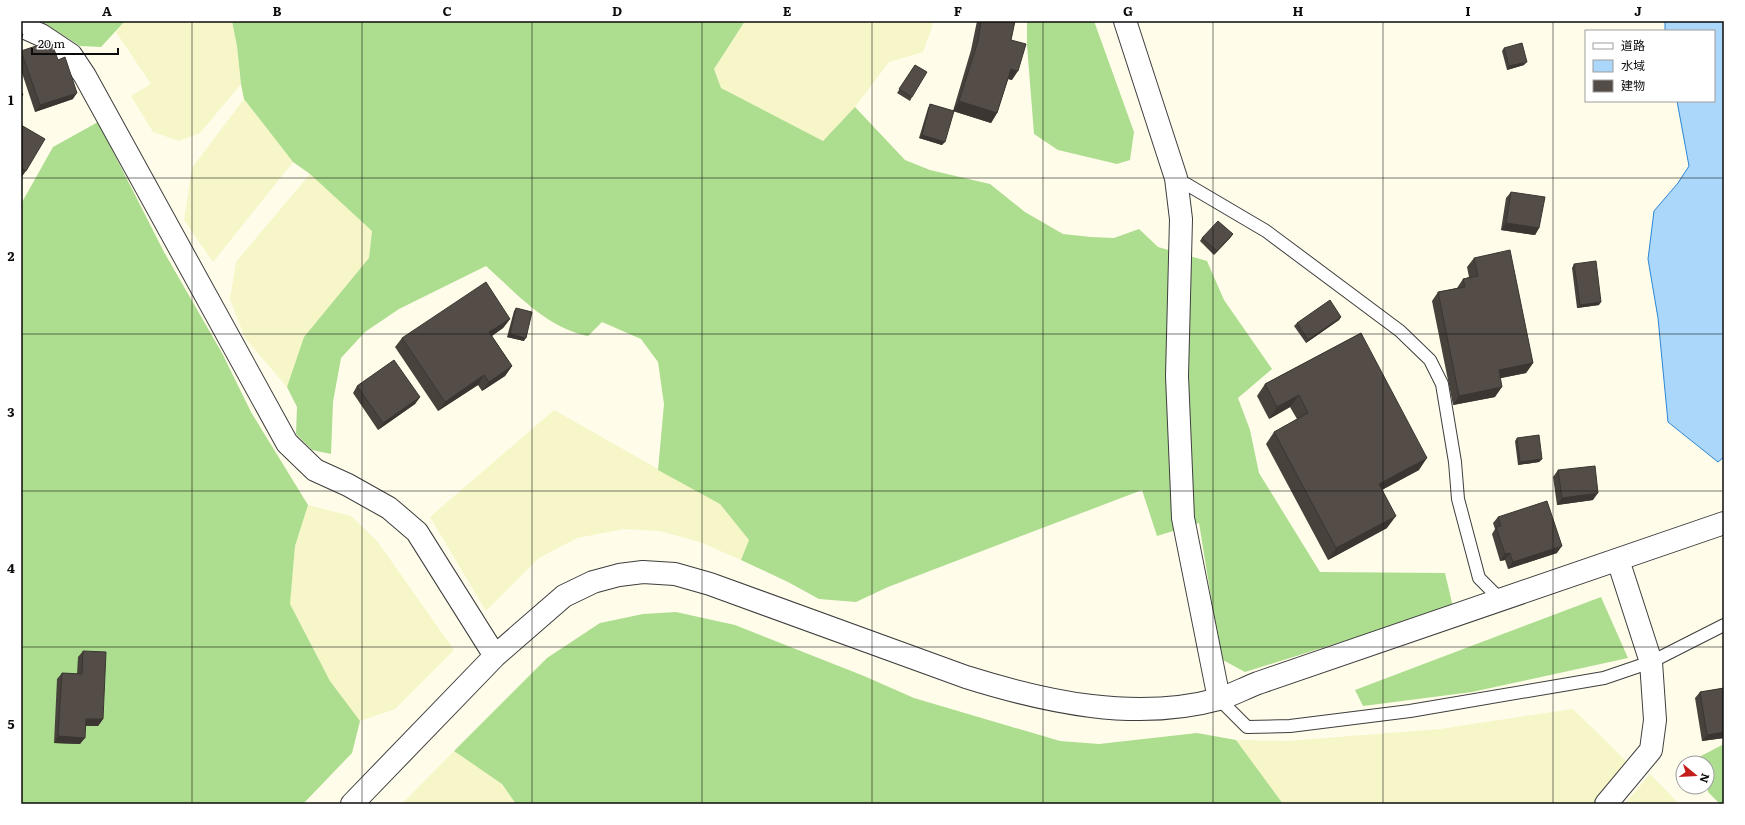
<svg xmlns="http://www.w3.org/2000/svg" width="1745" height="825" font-family="Literata,'Noto Sans JP',serif">
	<rect width="100%" height="100%" fill="#fffce9"/>
	<path fill="#f6f6c8" d="M125,21h107l5,25 4,38 -41,49 -21,8 -26,-9 -22,-36 20,-12 -35,-52z
		M745,21h189l-11,31 -34,10 -34,45 -32,34 -102,-53 -7,-19z
		M244,99l49,63 -80,100 -29,-42 8,-52z
		M310,174l62,57 -3,27 -65,79 -17,50 -42,-49 -15,-39 6,-37z
		M554,410l166,94 29,36 -8,20 -41,-18 -40,-11 -36,-2 -47,9 -38,20 -53,53 -56,-94z
		M308,505l43,11 26,25 77,109 -59,59 -35,12 -30,-40 -40,-77 5,-58z
		M1573,709l53,52 -33,43h-310l-47,-64 51,1 153,-12z
		M454,751l48,33 14,20h-114z
		M1650,774l29,30h-54z"/>
	<path fill="#addd8f" d="M41,21h84l-24,26 -21,-1z
		M232,21h513l-31,48 7,19 102,53 32,-34 50,53 25,10 60,14 35,28 38,22 28,3 23,1 25,-9 19,18 49,14 17,39 48,69 -34,29 12,32 9,43 61,99 125,1 8,34 -208,65 -24,-13 -22,-136 -42,13 -15,-46 -254,97 -32,15 -37,-3 -31,-17 -47,-22 8,-20 -29,-36 -62,-34 6,-66 -6,-42 -17,-23 -39,-17 -14,14c-41,-8 -72,-43 -102,-70l-87,43 -34,23 -24,26 -8,44 -2,52 -19,-4 -16,-16 1,-27 -10,-20 17,-50 65,-79 3,-27 -62,-57 -17,-12 -49,-63 -3,-15 -4,-38z
		M1027,21h67l40,111 -4,28 -13,4 -59,-14 -24,-16 -7,-89z
		M98,122l66,130 58,101 29,59 57,93 -13,41 -5,58 40,77 30,40 -8,32 -49,51h-282v-600l32,-57z
		M1601,597l27,61 -156,34 -109,14 -8,-16z
		M676,612l59,13 129,51 50,22 146,43 39,3 98,-11 39,7 47,64h-767l-14,-20 -48,-33 93,-93 53,-35 43,-9z
		M1724,744v60h-4l-12,-12 -1,-29h-6l-2,-6z"/>
	<path fill="#aad7fa" stroke="#2c87d6" d="M1665,21h59v436l-6,5 -50,-40 -10,-104 -10,-59 6,-48 24,-28 11,-17 -12,-65h37v-70h-49z"/>
	<g fill="none" stroke-linecap="round" stroke-linejoin="round">
		<defs>
			<path id="lane" d="M1176,178l90,53 134,100 30,29 12,24 13,78 3,37 21,79 22,22
				M1219,699l28,28 43,-1 120,-15 194,-33 47,-16 73,-37"/>
			<path id="street" d="M1125,21l51,157 5,41 -4,157 6,142 36,181
				M21,26l20,9 30,20 14,21 202,367 28,27 33,15 41,23 28,24 78,124
				M352,804l143,-148 69,-60 29,-14 26,-7 24,-3 32,2 35,10 256,93c80,25 170,45 253,22 13,-4 26,-11 39,-16l466,-160
				M1606,804l45,-54 4,-30 -4,-58 -33,-102"/>
		</defs>
		<use href="#lane" stroke="#3e3e3e" stroke-width="14"/>
		<use href="#street" stroke="#3e3e3e" stroke-width="24"/>
		<use href="#lane" stroke="#fff" stroke-width="12"/>
		<use href="#street" stroke="#fff" stroke-width="22"/>
	</g>
	<path fill="#48423d" d="M977,21h38l-4,19 1,40 -4,-1 -11,34 -6,10 -38,-12 -11,34 -23,-7 9,-30 2,-4 23,7 18,-61z
		M1504,48l20,17 -17,5 -5,-19z
		M21,51l52,48 -38,13 -14,-42z
		M915,65l-3,32 -2,4 -13,-8z
		M21,125l5,46 -5,7z
		M1511,192l28,36 -4,7 -34,-5 5,-32z
		M1233,234l-3,4 -16,17 -14,-14 2,-3z
		M1474,258l59,105 -7,10 -26,5 -5,19 -42,8 -21,-104 6,-9 19,-4 6,-9 6,-2 -2,-10z
		M1574,264l25,41 -22,3 -5,-40z
		M516,308l8,33 -17,-4 7,-26z
		M1341,317l-2,3 -33,23 -12,-17 3,-3z
		M510,319l-7,9 -11,8 20,30 -7,10 -23,15 -4,-6 -40,26 -43,-64 7,-9z
		M1361,333l58,137 -37,20 5,38 -59,32 -62,-116 8,-12 23,-13 -7,-12 -21,12 -12,-23 8,-12z
		M357,386l63,11 -5,7 -37,26 -25,-37z
		M1517,438l25,21 -3,3 -21,3 -3,-24z
		M1558,470l35,30 -36,5 -4,-28z
		M1498,517l59,36 -49,16 -3,-9 -5,1 -8,-27 3,-5 -2,-6z
		M83,651l20,68 -5,7h-12l-6,18 -26,-1 3,-64 5,-6 15,1 1,-17z
		M1724,688v50l-22,3 -7,-43 5,-6z"/>
	<path fill="#3b3632" d="M1527,62l-3,3 -17,5 2,-4z
		M1011,69l7,2 -6,9 -8,-2z
		M77,93l-4,6 -38,13 5,-7z
		M959,101l38,12 -6,10 -38,-12z
		M922,135l23,7 -3,3 -23,-7z
		M1506,223l33,5 -4,7 -34,-5z
		M1233,234l-3,4 -16,17 3,-4z
		M1601,302l-2,3 -22,3 3,-3z
		M1341,317l-2,3 -33,23 2,-3z
		M510,319l-7,9 -20,14 6,-10z
		M510,334l16,4 -2,3 -17,-4z
		M1533,363l-7,10 -34,7 7,-10z
		M512,366l-7,10 -23,15 7,-9z
		M484,375l-6,10 -40,26 7,-9z
		M1502,387l-7,10 -42,8 6,-9z
		M1299,395l-9,12 -21,12 8,-12z
		M420,397l-5,7 -37,26 5,-7z
		M1427,458l-8,12 -49,26 9,-12z
		M1542,459l-3,3 -21,3 2,-3z
		M1598,493l-5,7 -36,5 5,-7z
		M1396,516l-9,12 -59,32 8,-12z
		M1562,546l-5,7 -49,16 5,-7z
		M1510,553l-5,7 -5,1 5,-7z
		M86,719h17l-5,7 -16,-1z
		M1724,732v6l-22,3 5,-6z
		M58,736l27,2 -5,6 -26,-1z"/>
	<path fill="#544d47" stroke="#3b3632" d="M981,21h34l-4,19 15,4 -8,27 -7,-2 -14,44 -38,-12 19,-60z
		M21,34h2l-2,6z
		M51,41l7,19 7,-3 12,36 -37,12 -19,-54z
		M1522,43l5,19 -18,4 -5,-18z
		M915,65l12,7 -15,25 -13,-8z
		M21,93l2,1 -2,4z
		M930,104l24,7 -9,31 -23,-7z
		M21,125l24,14 -19,32 -5,-3z
		M1511,192l34,5 -6,31 -33,-5z
		M1218,221l15,13 -16,17 -15,-13z
		M1510,250l23,113 -34,7 3,17 -43,9 -21,-104 27,-5 -2,-8 15,-3 -4,-18z
		M1596,261l5,41 -21,3 -6,-41z
		M486,282l24,37 -21,13 23,34 -23,16 -5,-7 -39,27 -43,-64z
		M1330,300l11,17 -33,23 -11,-17z
		M516,308l16,4 -6,26 -16,-4z
		M1361,333l66,125 -48,26 17,32 -60,32 -62,-116 34,-19 -9,-18 -22,12 -12,-23z
		M394,360l26,37 -37,26 -26,-37z
		M1539,435l3,24 -22,3 -3,-24z
		M1595,466l3,27 -36,5 -4,-28z
		M1547,501l15,45 -49,16 -3,-9 -5,1 -9,-27 5,-1 -3,-9z
		M83,651l23,1 -3,67h-17l-1,19 -27,-2 4,-63 20,1z
		M1724,688v44l-17,3 -7,-43z"/>
	<path fill="none" stroke="#0b0b0b" stroke-width="1" stroke-opacity="0.55" d="M192,21v783M362,21v783M532,21v783M702,21v783M872,21v783M1043,21v783M1213,21v783M1383,21v783M1553,21v783M21,178h1703M21,334h1703M21,491h1703M21,647h1703"/>
	<rect width="1745" height="825" fill="none" stroke="#ffffff" stroke-width="44"/>
	<rect x="1585" y="30" width="130" height="72" fill="#ffffff" stroke="#9d9d9d"/>
	<rect x="1593" y="43" width="20" height="6" fill="#ffffff" stroke="#9d9d9d"/>
	<text x="1621" y="50" font-size="12" fill="#0b0b0b">道路</text>
	<rect x="1593" y="60" width="20" height="12" fill="#aad7fa" stroke="#9d9d9d"/>
	<text x="1621" y="70" font-size="12" fill="#0b0b0b">水域</text>
	<rect x="1593" y="80" width="20" height="12" fill="#544d47" stroke="#9d9d9d"/>
	<text x="1621" y="90" font-size="12" fill="#0b0b0b">建物</text>
	<g transform="translate(1695 775) rotate(108)"><circle r="19" fill="#ffffff" stroke="#9d9d9d"/>
	<path d="M0-3L7 15L0 10L-7 15Z" fill="#c31e1b"/>
	<text y="-6" font-size="11" font-weight="bold" text-anchor="middle" fill="#0b0b0b">N</text>
	</g>
	<path d="M32 48v6h86v-6" fill="none" stroke="#0b0b0b" stroke-width="2"/>
	<text x="38" y="48" font-size="12" fill="#0b0b0b" stroke="#ffffff" stroke-width="3" paint-order="stroke">20 m</text>
	<rect x="22" y="22" width="1701" height="781" fill="none" stroke="#0b0b0b" stroke-width="1.5"/>
	<g font-size="13" text-anchor="middle" font-weight="bold" fill="#0b0b0b">
		<text x="107" y="16">A</text>
		<text x="277" y="16">B</text>
		<text x="447" y="16">C</text>
		<text x="617" y="16">D</text>
		<text x="787" y="16">E</text>
		<text x="958" y="16">F</text>
		<text x="1128" y="16">G</text>
		<text x="1298" y="16">H</text>
		<text x="1468" y="16">I</text>
		<text x="1638" y="16">J</text>
		<text x="11" y="105">1</text>
		<text x="11" y="261">2</text>
		<text x="11" y="417">3</text>
		<text x="11" y="573">4</text>
		<text x="11" y="729">5</text>
	</g>
</svg>
